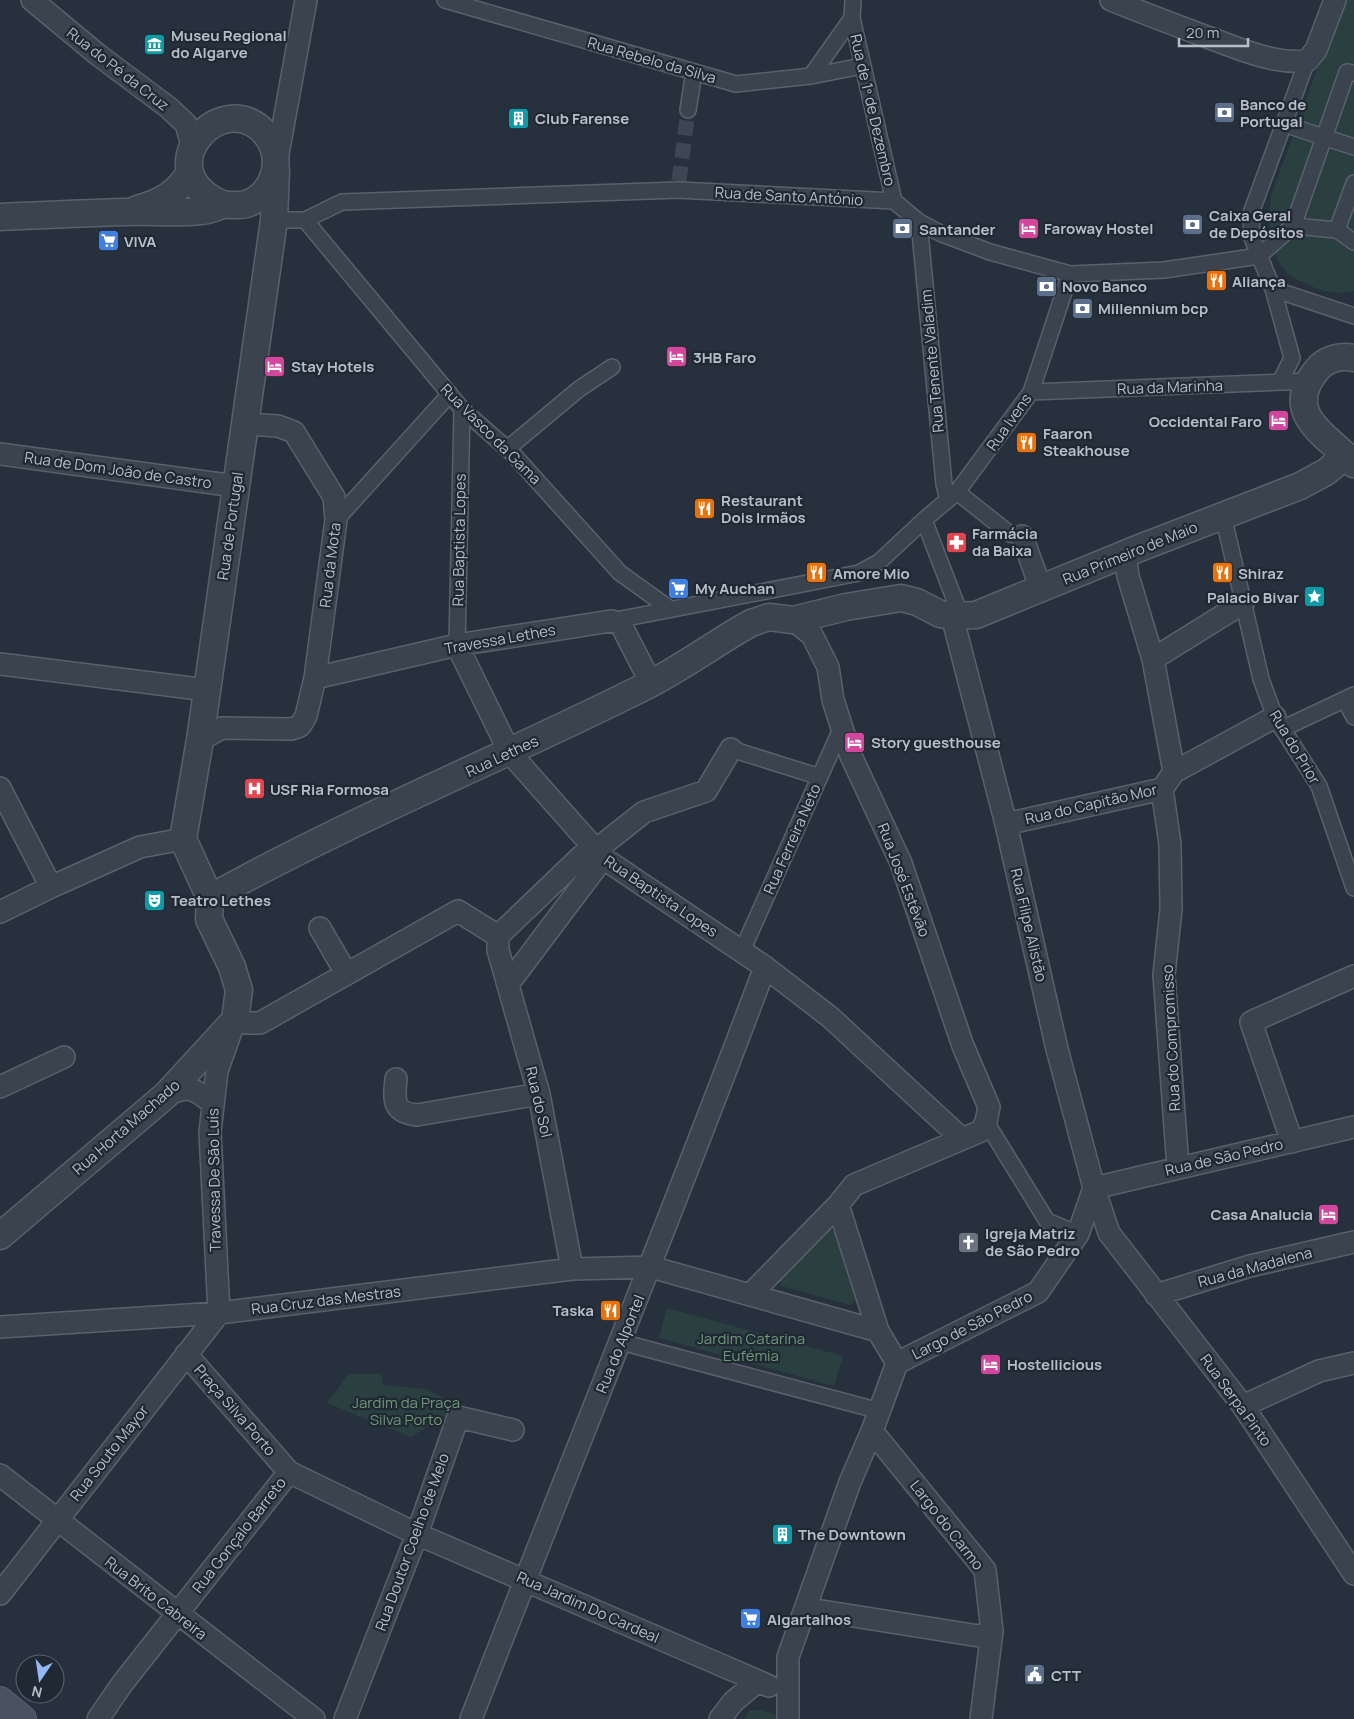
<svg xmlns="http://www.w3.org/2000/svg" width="1354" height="1719" font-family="Manrope,sans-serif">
	<rect width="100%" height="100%" fill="#27313e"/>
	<path fill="#2a3f40" d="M1342,0h12v291c-15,4 -32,1 -45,-6 -6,-3 -13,-5 -18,-9 -23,-18 -23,-54 -20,-80z
		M829,1229l14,6 18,63 -11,7 -69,-19 -2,-11z
		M667,1308l176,48 -9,30 -175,-48z
		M349,1374h32l2,11 42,4 19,9 8,14 -41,25 -84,-34z
		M750,1710h8l19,5 -1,4h-32z"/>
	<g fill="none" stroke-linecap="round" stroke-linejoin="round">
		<path stroke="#3d4653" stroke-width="15" stroke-dasharray="15 8" stroke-linecap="butt" d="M679,181l9,-71"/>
		<defs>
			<path id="pedestrian" d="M445,0l291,84 75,-8 51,-10
				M852,18l42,183
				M1354,73l-7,-1 -54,154 44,4 17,12
				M811,76l41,-58 1,-18
				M688,110l6,-38
				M1284,124l70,23
				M279,220h26l157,189 51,45 107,119 49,35
				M305,220l37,-18 336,-12 216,11 25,21 23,12 48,18 80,22 94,-4 95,-14 34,-30
				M919,222l25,262 4,16
				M1337,230l17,-47
				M1273,289l81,27
				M1280,382l12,-24 -19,-69 -21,-51 -1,-25 56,-152
				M1031,392l279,-11
				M507,449l72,-60 33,-22
				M957,492l53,42 12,2
				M1223,515l38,164 14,38 44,69 35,102
				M336,520l114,-126
				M957,606l-33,-86 33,-28 74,-100 39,-118
				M611,621l248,-48 20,-11 45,-42
				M457,645l5,-236
				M1345,700l9,17
				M1282,729l72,-34
				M731,749l89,28
				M742,951l100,-224
				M986,1122l61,99 31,13
				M621,1342l259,69"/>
			<path id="minor" d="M32,0l65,54 72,54 17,16 6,21
				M1111,0c32,13 64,25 96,37 33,12 65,27 100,24l9,-11 19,-50
				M277,159l29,-159
				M0,454l235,32
				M1022,536l19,53
				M1125,554l3,22 25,83 21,113
				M952,616l54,208 51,225 37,139 15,45 134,173 111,168
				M457,645l53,108 93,105 162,109 65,50 131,121
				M1153,659l90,-56
				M0,664l207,26
				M315,678l142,-33 154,-24 9,2 31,60
				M200,740l22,-12 69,1 9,-3 6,-10 9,-38 21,-158 -2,-23 -40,-65 -16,-6 -34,-2
				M0,788l51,99
				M1162,789l8,55 1,65 -7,66 14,193
				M1006,824l156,-35 12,-17 101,-55
				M596,850l48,-38 62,-21 25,-42
				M0,912l51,-25 89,-40 43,-8
				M320,928l26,45
				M498,936v14l41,144 33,175
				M498,936l94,-90
				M509,983l94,-125
				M396,1079c-2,21 -4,33 21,36l122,-21
				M0,1087l64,-30
				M166,1095c23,-9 27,-8 46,8
				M1292,1142l-41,-120 103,-46
				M1094,1188l260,-61
				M838,1205l40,126 19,32
				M750,1295l88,-90 16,-20 127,-54 5,-9 3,-15 -26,-61 -62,-183 -50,-107 -18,-56 -5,-33 -16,-32 -19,-15
				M1156,1295l94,-29 104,-24
				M0,1327l219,-14 353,-44 79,-2 227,64
				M186,1354l103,118 128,62 341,147
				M897,1363l141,-71 40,-58 16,-46
				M1243,1406l76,-35 35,-8
				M872,1431l113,139 7,61 -11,88
				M0,1475l314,244
				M0,1594l219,-281 -9,-181 7,-61 18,-51 12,3h13l198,-112 40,25
				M804,1612l18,-1 157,25 13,-5
				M98,1719l24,-35 167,-212
				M345,1719l72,-185 41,-117 55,13
				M471,1719c97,-251 200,-500 294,-752
				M720,1719l13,-17 25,-21 11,5
				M788,1719v-62l62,-175 22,-51 25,-68"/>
			<path id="tertiary" d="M137,209c24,-6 41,-16 53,-37
				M0,217c42,-2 84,-4 125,-5 26,-1 51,2 76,-1 8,0 15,-4 22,-6 9,-1 17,2 26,-2 26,-11 35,-44 18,-67 -41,-55 -126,34 -43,69
				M1354,358c-14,-3 -29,1 -38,13 -35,44 13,65 38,93
				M210,898c140,-78 290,-139 434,-211 37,-18 71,-44 107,-64l18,-6 24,3 53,-13 55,-9 16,4 23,12 12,2 24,-1 161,-66 163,-63 26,-14 19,-16
				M0,1236l166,-141 69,-75 4,-30 -7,-23 -23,-48 1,-21 -27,-59 17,-99 74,-520 2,-49"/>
			<path id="secondary" d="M0,1701l22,18"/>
		</defs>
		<use href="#pedestrian" stroke="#59616c" stroke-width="18"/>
		<use href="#minor" stroke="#59616c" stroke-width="24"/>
		<use href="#tertiary" stroke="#59616c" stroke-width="29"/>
		<use href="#secondary" stroke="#59616c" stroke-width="30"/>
		<use href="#pedestrian" stroke="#3b434e" stroke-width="15"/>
		<use href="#minor" stroke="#3b434e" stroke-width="21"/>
		<use href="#tertiary" stroke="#3b434e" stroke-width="26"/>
		<use href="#secondary" stroke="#495261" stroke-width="28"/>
	</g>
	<defs>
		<symbol id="museum-square" viewBox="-11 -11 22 22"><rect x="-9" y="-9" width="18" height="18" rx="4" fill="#0f9aa8" stroke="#202833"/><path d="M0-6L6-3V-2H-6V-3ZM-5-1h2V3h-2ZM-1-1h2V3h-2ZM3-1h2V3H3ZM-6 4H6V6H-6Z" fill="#fff"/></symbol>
		<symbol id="bank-square" viewBox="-11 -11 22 22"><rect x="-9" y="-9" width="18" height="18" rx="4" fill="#5c6f8a" stroke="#202833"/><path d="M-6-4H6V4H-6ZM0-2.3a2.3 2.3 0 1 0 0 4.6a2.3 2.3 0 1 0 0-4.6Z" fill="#fff"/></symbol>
		<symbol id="building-square" viewBox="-11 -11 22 22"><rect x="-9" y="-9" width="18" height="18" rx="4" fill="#0f9aa8" stroke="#202833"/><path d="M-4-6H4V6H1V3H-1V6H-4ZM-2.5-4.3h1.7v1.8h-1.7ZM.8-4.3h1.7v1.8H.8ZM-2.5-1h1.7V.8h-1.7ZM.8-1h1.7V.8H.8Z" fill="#fff"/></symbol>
		<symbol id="hotel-square" viewBox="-11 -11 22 22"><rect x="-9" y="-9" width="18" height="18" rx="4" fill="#d1479c" stroke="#202833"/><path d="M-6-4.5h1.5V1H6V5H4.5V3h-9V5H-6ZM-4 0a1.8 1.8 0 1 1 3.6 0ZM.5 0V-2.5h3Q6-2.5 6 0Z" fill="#fff"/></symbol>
		<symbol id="supermarket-square" viewBox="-11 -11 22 22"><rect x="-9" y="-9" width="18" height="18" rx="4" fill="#3f7fe0" stroke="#202833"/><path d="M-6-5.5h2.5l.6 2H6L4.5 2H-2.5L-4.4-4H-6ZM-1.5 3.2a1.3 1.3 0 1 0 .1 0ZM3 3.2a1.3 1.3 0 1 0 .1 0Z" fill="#fff"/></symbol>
		<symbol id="restaurant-square" viewBox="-11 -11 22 22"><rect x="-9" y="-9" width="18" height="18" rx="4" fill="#e8710a" stroke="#202833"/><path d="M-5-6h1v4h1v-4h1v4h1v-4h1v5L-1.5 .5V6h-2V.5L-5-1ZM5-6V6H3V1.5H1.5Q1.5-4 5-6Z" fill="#fff"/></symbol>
		<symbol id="pharmacy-square" viewBox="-11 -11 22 22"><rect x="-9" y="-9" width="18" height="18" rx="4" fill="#e0444e" stroke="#202833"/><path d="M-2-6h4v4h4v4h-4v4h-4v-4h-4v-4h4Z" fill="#fff"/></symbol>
		<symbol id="sight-square" viewBox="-11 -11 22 22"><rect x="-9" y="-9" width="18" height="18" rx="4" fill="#0f9aa8" stroke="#202833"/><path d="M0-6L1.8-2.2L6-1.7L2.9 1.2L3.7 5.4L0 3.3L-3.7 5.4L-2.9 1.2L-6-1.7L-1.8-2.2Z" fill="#fff"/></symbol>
		<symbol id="hospital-square" viewBox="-11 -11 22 22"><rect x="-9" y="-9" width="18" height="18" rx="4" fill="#e0444e" stroke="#202833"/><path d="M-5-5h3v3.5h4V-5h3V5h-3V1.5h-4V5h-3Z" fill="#fff"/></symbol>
		<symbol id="theatre-square" viewBox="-11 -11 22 22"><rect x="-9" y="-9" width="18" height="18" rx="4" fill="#0f9aa8" stroke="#202833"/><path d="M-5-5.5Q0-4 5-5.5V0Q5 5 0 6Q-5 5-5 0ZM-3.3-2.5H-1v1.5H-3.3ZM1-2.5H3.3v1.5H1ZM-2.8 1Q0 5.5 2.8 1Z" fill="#fff"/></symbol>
		<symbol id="church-square" viewBox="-11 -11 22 22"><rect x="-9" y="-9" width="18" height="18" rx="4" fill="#6b7280" stroke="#202833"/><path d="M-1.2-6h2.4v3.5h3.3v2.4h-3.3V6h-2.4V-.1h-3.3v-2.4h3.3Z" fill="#fff"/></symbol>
		<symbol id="civic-square" viewBox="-11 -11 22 22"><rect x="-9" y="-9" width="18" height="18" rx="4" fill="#5c6f8a" stroke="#202833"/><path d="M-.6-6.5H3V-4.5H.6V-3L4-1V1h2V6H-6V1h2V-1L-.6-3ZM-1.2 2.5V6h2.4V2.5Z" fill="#fff"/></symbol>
	</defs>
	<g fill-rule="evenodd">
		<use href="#museum-square" x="142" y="32" width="25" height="25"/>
		<use href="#bank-square" x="1212" y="100" width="25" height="25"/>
		<use href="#building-square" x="506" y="106" width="25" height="25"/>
		<use href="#bank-square" x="1180" y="212" width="25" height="25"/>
		<use href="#hotel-square" x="1016" y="216" width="25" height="25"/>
		<use href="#bank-square" x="890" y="216" width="25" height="25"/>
		<use href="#supermarket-square" x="96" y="228" width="25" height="25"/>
		<use href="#restaurant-square" x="1204" y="268" width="25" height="25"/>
		<use href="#bank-square" x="1034" y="274" width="25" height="25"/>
		<use href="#bank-square" x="1070" y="296" width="25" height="25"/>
		<use href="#hotel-square" x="664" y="344" width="25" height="25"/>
		<use href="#hotel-square" x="262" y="354" width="25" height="25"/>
		<use href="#hotel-square" x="1266" y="408" width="25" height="25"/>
		<use href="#restaurant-square" x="1014" y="430" width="25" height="25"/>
		<use href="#restaurant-square" x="692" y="496" width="25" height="25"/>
		<use href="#pharmacy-square" x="944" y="530" width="25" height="25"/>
		<use href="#restaurant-square" x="804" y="560" width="25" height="25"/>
		<use href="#restaurant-square" x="1210" y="560" width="25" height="25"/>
		<use href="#supermarket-square" x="666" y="576" width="25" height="25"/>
		<use href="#sight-square" x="1302" y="584" width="25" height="25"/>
		<use href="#hotel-square" x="842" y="730" width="25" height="25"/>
		<use href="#hospital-square" x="242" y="776" width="25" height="25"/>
		<use href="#theatre-square" x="142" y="888" width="25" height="25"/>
		<use href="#hotel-square" x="1316" y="1202" width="25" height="25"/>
		<use href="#church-square" x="956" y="1230" width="25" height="25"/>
		<use href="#restaurant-square" x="598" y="1298" width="25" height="25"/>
		<use href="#hotel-square" x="978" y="1352" width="25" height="25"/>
		<use href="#building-square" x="770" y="1522" width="25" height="25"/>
		<use href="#supermarket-square" x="738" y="1606" width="25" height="25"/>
		<use href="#civic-square" x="1022" y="1662" width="25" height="25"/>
	</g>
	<g text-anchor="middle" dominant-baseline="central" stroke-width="4.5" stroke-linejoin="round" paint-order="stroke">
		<g font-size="15" font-weight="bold" fill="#b7bec9" stroke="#202833" text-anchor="start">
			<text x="171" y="35">Museu Regional<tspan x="171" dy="17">do Algarve</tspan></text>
			<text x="1240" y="104">Banco de<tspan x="1240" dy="17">Portugal</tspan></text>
			<text x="535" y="118">Club Farense</text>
			<text x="1209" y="215">Caixa Geral<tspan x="1209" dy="17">de Depósitos</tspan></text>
			<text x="1044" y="228">Faroway Hostel</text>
			<text x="919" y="229">Santander</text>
			<text x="124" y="241">VIVA</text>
			<text x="1232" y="281">Aliança</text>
			<text x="1062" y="286">Novo Banco</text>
			<text x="1098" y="308">Millennium bcp</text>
			<text x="693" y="357">3HB Faro</text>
			<text x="291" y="366">Stay Hotels</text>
			<text x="1262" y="421" text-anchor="end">Occidental Faro</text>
			<text x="1043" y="433">Faaron<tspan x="1043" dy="17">Steakhouse</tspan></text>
			<text x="721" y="500">Restaurant<tspan x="721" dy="17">Dois Irmãos</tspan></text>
			<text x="972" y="533">Farmácia<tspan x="972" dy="17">da Baixa</tspan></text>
			<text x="833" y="573">Amore Mio</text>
			<text x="1238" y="573">Shiraz</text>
			<text x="695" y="588">My Auchan</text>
			<text x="1299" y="597" text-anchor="end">Palacio Bivar</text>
			<text x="871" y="742">Story guesthouse</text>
			<text x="270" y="789">USF Ria Formosa</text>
			<text x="171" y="900">Teatro Lethes</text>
			<text x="1313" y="1214" text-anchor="end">Casa Analucia</text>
			<text x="985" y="1233">Igreja Matriz<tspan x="985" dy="17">de São Pedro</tspan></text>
			<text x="594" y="1310" text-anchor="end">Taska</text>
			<text x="1007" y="1364">Hostellicious</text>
			<text x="798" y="1534">The Downtown</text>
			<text x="767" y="1619">Algartalhos</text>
			<text x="1051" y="1675">CTT</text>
		</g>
		<g font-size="15" fill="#b7bec9" stroke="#202833">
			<text transform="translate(652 60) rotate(16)">Rua Rebelo da Silva</text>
			<text transform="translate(118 69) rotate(38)">Rua do Pé da Cruz</text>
			<text transform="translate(873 110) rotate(77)">Rua de 1º de Dezembro</text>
			<text transform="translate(789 196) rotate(3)">Rua de Santo António</text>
			<text transform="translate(932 361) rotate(-95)">Rua Tenente Valadim</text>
			<text transform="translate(1170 387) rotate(-2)">Rua da Marinha</text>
			<text transform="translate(1009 422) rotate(-55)">Rua Ivens</text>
			<text transform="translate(491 434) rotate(45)">Rua Vasco da Gama</text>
			<text transform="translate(118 470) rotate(8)">Rua de Dom João de Castro</text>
			<text transform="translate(230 526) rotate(-82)">Rua de Portugal</text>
			<text transform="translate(459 540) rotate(-89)">Rua Baptista Lopes</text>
			<text transform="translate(1130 553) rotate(-22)">Rua Primeiro de Maio</text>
			<text transform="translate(330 565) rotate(-83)">Rua da Mota</text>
			<text transform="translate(500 639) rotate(-10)">Travessa Lethes</text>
			<text transform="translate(1295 747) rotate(59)">Rua do Prior</text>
			<text transform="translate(502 756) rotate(-25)">Rua Lethes</text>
			<text transform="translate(1091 804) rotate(-13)">Rua do Capitão Mor</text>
			<text transform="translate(792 839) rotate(-66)">Rua Ferreira Neto</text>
			<text transform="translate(904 880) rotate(69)">Rua José Estêvão</text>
			<text transform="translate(661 896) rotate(34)">Rua Baptista Lopes</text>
			<text transform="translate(1029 925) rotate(77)">Rua Filipe Alistão</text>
			<text transform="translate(1171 1038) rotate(-93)">Rua do Compromisso</text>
			<text transform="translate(539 1102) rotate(77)">Rua do Sol</text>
			<text transform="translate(126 1127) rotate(-41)">Rua Horta Machado</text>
			<text transform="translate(1224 1157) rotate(-13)">Rua de São Pedro</text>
			<text transform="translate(214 1180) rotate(-91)">Travessa De São Luís</text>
			<text transform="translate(1255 1267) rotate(-15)">Rua da Madalena</text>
			<text transform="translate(326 1300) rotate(-7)">Rua Cruz das Mestras</text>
			<text transform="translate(972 1325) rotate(-27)">Largo de São Pedro</text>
			<text transform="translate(620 1344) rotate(-68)">Rua do Alportel</text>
			<text transform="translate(1236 1400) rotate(54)">Rua Serpa Pinto</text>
			<text transform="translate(235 1410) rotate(49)">Praça Silva Porto</text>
			<text transform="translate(109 1453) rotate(-52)">Rua Souto Mayor</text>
			<text transform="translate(947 1525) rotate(52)">Largo do Carmo</text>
			<text transform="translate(239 1535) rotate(-52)">Rua Gonçalo Barreto</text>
			<text transform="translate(412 1542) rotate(-70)">Rua Doutor Coelho de Melo</text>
			<text transform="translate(156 1598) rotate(38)">Rua Brito Cabreira</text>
			<text transform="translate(588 1607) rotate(24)">Rua Jardim Do Cardeal</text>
		</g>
		<g font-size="15" fill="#709879" stroke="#202833">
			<text x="751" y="1338">Jardim Catarina<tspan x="751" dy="17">Eufémia</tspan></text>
			<text x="406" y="1402">Jardim da Praça<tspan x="406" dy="17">Silva Porto</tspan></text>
		</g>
	</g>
	<g transform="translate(40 1679) rotate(193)"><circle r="24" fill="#202833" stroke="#5c646f"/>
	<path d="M0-4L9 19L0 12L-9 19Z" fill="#94b8f1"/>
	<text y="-8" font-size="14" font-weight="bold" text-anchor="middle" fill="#b7bec9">N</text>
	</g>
	<path d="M1179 38v8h69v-8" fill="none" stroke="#b7bec9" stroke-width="2.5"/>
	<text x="1186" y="38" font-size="15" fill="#b7bec9" stroke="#202833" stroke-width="4" paint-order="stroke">20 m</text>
</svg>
